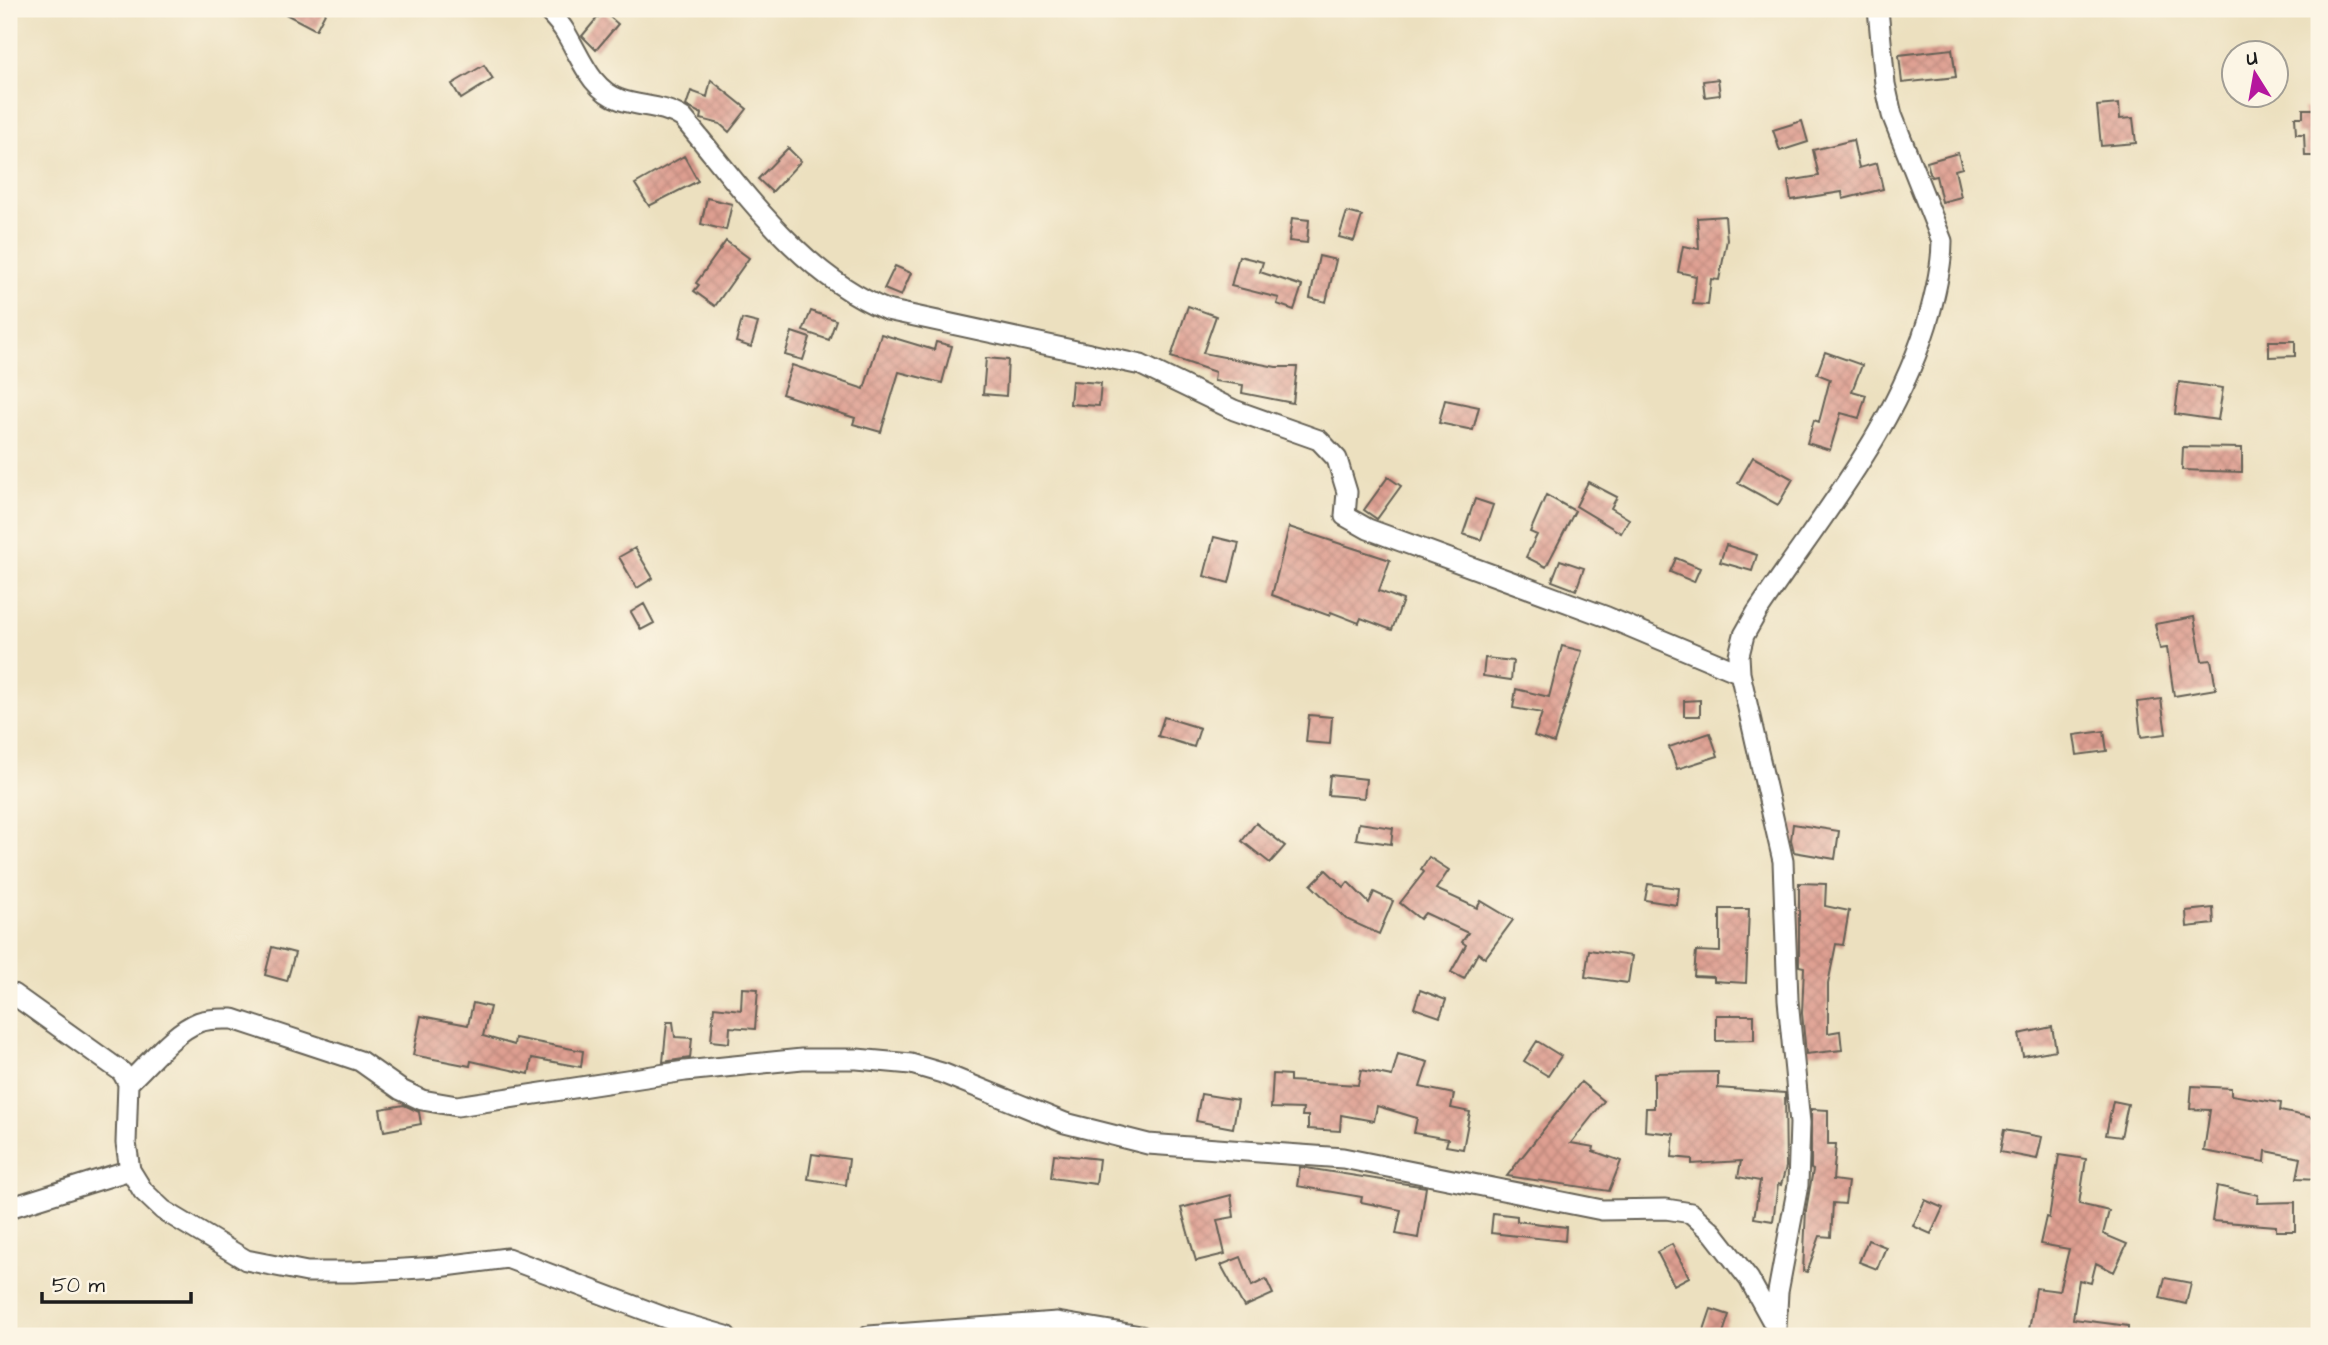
<svg xmlns="http://www.w3.org/2000/svg" width="2328" height="1345" font-family="'Architects Daughter',sans-serif">
	<defs>
		<pattern id="building-cross-hatch" width="8" height="8" patternUnits="userSpaceOnUse" patternTransform="scale(1.75)"><rect width="8" height="8" fill="#de9f91"/><path d="M0 0l8 8M0 8l8-8" fill="none" stroke="#be887c"/></pattern>
	</defs>
	<rect width="100%" height="100%" fill="#fcf5e5"/>
	<filter id="ink" filterUnits="userSpaceOnUse"><feTurbulence type="fractalNoise" baseFrequency=".0143" numOctaves="2"/><feDisplacementMap in="SourceGraphic" scale="14" xChannelSelector="R" yChannelSelector="G"/><feConvolveMatrix kernelMatrix="1 2 1 2 8 2 1 2 1" color-interpolation-filters="sRGB"/></filter>
	<filter id="wash" filterUnits="userSpaceOnUse"><feTurbulence type="fractalNoise" baseFrequency=".00686" numOctaves="4" result="noise"/><feDisplacementMap in="SourceGraphic" scale="28" xChannelSelector="R" yChannelSelector="G"/><feGaussianBlur stdDeviation="1.57" result="paint"/><feColorMatrix in="noise" values="0 0 0 0 0 0 0 0 0 0 0 0 0 0 0 0 0 1.4 0 .05"/><feComposite in="paint" operator="in"/></filter>
	<g filter="url(#wash)">
		<rect width="100%" height="100%" fill="#ece0bf"/>
		<g id="blocks">
			<path fill="url(#building-cross-hatch)" d="M276,9h51l-11,21z
				M603,11l15,13 -22,26 -14,-14z
				M1952,49l4,28 -54,6 -3,-28z
				M484,65l9,14 -32,20 -9,-15z
				M1718,79l2,16 -15,2 -2,-16z
				M711,80l36,29 -18,23 -9,-8 -19,-5 1,-5 -16,-8 5,-15 16,6z
				M2119,104l1,15 13,-1 3,25 -35,3 -4,-40z
				M2303,109h16v47h-14l-1,-22h-8l-1,-17h8z
				M1802,121l6,21 -28,9 -7,-21z
				M1853,140l6,28 18,-5 6,26 -40,10 -1,-7 -51,8 -3,-19 31,-5 -6,-26z
				M788,148l13,13 -29,31 -14,-13z
				M1958,153l4,15 -7,2 6,27 -19,5 -6,-26 -5,1 -4,-15z
				M684,156l14,25 -49,25 -14,-22z
				M707,198l25,6 -6,26 -25,-6z
				M1347,212l15,4 -8,25 -15,-4z
				M1725,216l2,24 -8,40 -8,-1 -3,26 -15,-1 3,-28 -18,-4 5,-26 16,3 -2,-31z
				M1292,218l17,2 -2,23 -18,-2z
				M726,241l23,17 -34,48 -21,-15 5,-6 -3,-2z
				M1239,256l24,6 -3,10 42,14 -8,24 -17,-6 2,-6 -48,-12z
				M1319,256l17,4 -10,42 -16,-4z
				M895,266l16,7 -10,23 -17,-7z
				M1188,306l28,10 -13,37 73,14h21l-4,36 -51,-10 1,-8 -29,-4 1,-9 -44,-15z
				M811,311l25,9 -7,20 -26,-9z
				M742,319l16,4 -7,24 -15,-5z
				M792,332l18,6 -7,22 -18,-5z
				M881,334l53,16 2,-8 16,4 -10,37 -43,-11 -18,60 -28,-8 2,-6 -73,-24 10,-29 72,24z
				M2269,341h26v15l-26,1z
				M1825,352l37,13 -10,26 14,4 -7,23 -18,-5 -11,37 -23,-7 7,-23 5,2 11,-43 -13,-5z
				M986,358l22,2 -2,36 -23,-2z
				M1072,381l29,2 -2,23 -29,-2z
				M2179,382l44,6 -5,32 -43,-6z
				M1445,400l34,7 -6,23 -34,-7z
				M2183,447l59,1v24l-60,-2z
				M1753,457l40,22 -15,26 -40,-22z
				M1388,477l13,9 -24,33 -13,-9z
				M1588,482l29,15 -6,11 18,11 -8,14 -45,-27z
				M1546,495l29,16 -29,56 -20,-10 11,-22 -7,-3z
				M1475,499l18,6 -12,35 -18,-6z
				M1289,527l101,33 -11,31 24,9 -11,30 -31,-12 -2,5 -28,-11 -1,4 -58,-21z
				M1214,537l25,6 -10,40 -25,-7z
				M1726,545l31,10 -5,16 -32,-9z
				M635,548l18,30 -16,10 -18,-31z
				M1676,558l24,10 -6,14 -24,-10z
				M1560,560l24,8 -8,22 -24,-9z
				M644,604l10,19 -13,7 -10,-18z
				M2194,617l8,44 9,-1 5,29 -42,7 -7,-48 -7,1 -5,-25z
				M1562,646l20,5 -28,92 -20,-7 8,-23 -29,-5 3,-19 33,8z
				M1485,658l28,3 -2,19 -28,-4z
				M2161,699l5,35 -25,3 -4,-35z
				M1700,700v16h-16v-15z
				M1309,715l23,2 -2,27 -24,-2z
				M1164,717l36,11 -6,19 -36,-11z
				M2104,731l3,20 -30,4 -3,-20z
				M1710,733l8,23 -41,13 -8,-22z
				M1330,775l36,4 -2,19 -36,-3z
				M1256,823l29,23 -15,17 -28,-22z
				M1359,823l34,5 -2,16 -35,-5z
				M1793,824l46,7 -4,28 -41,-7 -3,-12z
				M1429,857l20,13 -13,19 41,19 4,-7 32,19 -28,38 -7,-5 -14,26 -13,-7 15,-27 -4,-3 6,-9 -43,-20 -5,6 -20,-16 24,-31 -3,-3z
				M1326,870l18,17 4,-5 21,21 5,-11 19,9 -14,33 -33,-15 -35,-34z
				M1799,883l27,1 -1,22 24,5 -6,34 -7,-1 -8,40v49l12,-2 2,19 -36,4 -4,-41 2,-46 -5,-1z
				M1648,884l31,4 -2,17 -32,-5z
				M2213,908l1,16 -27,3 -1,-16z
				M1720,909h29l-3,74 -32,-2v-4l-20,-1 2,-25 24,1z
				M272,947l23,6 -8,28 -22,-6z
				M1589,950l43,6 -4,27 -43,-6z
				M742,988l16,1 -3,40 -25,-2 -1,16 -18,-2 3,-34 27,3z
				M1420,990l26,10 -6,17 -26,-9z
				M473,1003l17,4 -7,29 31,9 1,-7 68,13 -2,16 -49,-9 -3,16 -58,-13 -1,5 -57,-11 8,-39 47,9z
				M1716,1015h38v25l-38,1z
				M667,1022h6l2,15 17,1 -2,20 -27,4z
				M2052,1027l4,23 -33,6 -4,-22z
				M1537,1041l24,15 -13,20 -24,-15z
				M1398,1054l30,8 -8,25 34,7 -3,14 19,4 -7,37 -17,-3 2,-7 -34,-6 3,-15 -40,-12 -3,15 -33,-6 -1,16 -32,-2v-13h-6l1,-7 -32,-1 2,-34 17,1v6l68,4 3,-15 31,6z
				M1718,1072v16l67,5 1,74 -5,18 -3,-1 -5,37 -19,-3 6,-37 -22,-4 3,-16 -49,3v-5l-20,-2 2,-23 -29,-3 1,-23h8v-35z
				M1581,1082l23,19 -33,42 23,4 -1,4 28,10 -12,30 -102,-15z
				M2192,1086l39,2v7l50,8 -1,8 39,8v60l-22,-1 4,-20 -35,-7 -1,11 -61,-11 6,-41 -20,-1z
				M1201,1094l37,6 -5,28 -37,-7z
				M2113,1101l15,3 -7,33 -15,-2z
				M404,1105l15,7 2,12 -37,7 -4,-22z
				M1811,1109l17,1v34h8l-3,36 15,2 -3,22 -12,-1 -2,34 -11,-1 -13,36 -4,-1 3,-61 7,-40 -2,-1z
				M2004,1130l38,7 -5,22 -37,-7z
				M812,1154l37,5 -3,26 -38,-6z
				M1054,1154l45,5 -3,25 -45,-6z
				M2059,1155l27,4 -7,45 30,7 -6,23 24,10 -13,28 -18,-9 -5,20 -12,-3 -6,39 55,7v10h-100l8,-48 23,3 10,-42 -29,-5 6,-27 3,1z
				M1300,1167l126,20 -8,51 -22,-4 5,-24 -40,-8 1,-5 -65,-11z
				M2217,1186l41,9 -1,8 38,-1v29h-19v-5l-64,-5z
				M1231,1195l3,22 -17,3 8,34 -29,7 -15,-53z
				M1925,1200l18,8 -12,26 -18,-8z
				M1493,1213l24,3v5l49,6 -1,14 -74,-8z
				M1868,1240l18,7 -9,22 -18,-7z
				M1672,1244l17,33 -15,8 -17,-33z
				M1241,1257l11,29 14,-7 7,15 -29,13 -23,-42z
				M2165,1278l26,5 -5,21 -26,-6z
				M1711,1309l18,6 -7,21h-20z"/>
		</g>
	</g>
	<g filter="url(#ink)">
		<use href="#blocks" fill-opacity="0" stroke="#656155" stroke-width="2"/>
		<g fill="none" stroke-linecap="round" stroke-linejoin="round">
			<defs>
				<path id="minor" d="M547,9c5,7 12,13 17,21 16,25 26,60 57,70 21,7 42,5 62,18 58,69 117,157 204,192l254,55 93,45 85,30 18,19 10,33 -2,24 23,13 239,88 133,56
					M13,994l109,78 6,11 -2,60 4,27 13,21 20,19 83,50 61,12h46l85,-5 69,-9 167,63 52,15
					M128,1083c21,-19 45,-51 71,-61 11,-4 23,-3 34,-3l127,42 41,29 21,10 35,6 228,-35 117,-12h55l54,5 31,9 123,50 83,21 195,14 259,52 64,-1 25,4 22,20 36,46 26,47
					M9,1208l121,-38
					M1776,1328l2,-36 20,-107 2,-62 -12,-123 -5,-139 -43,-188 -1,-18 5,-20 13,-23c65,-98 143,-187 174,-303 6,-23 11,-45 11,-68l-50,-126 -7,-31 -7,-75
					M869,1336l188,-14 84,14"/>
			</defs>
			<use href="#minor" stroke="#656155" stroke-width="23"/>
			<use href="#minor" stroke="#fff" stroke-width="19"/>
		</g>
	</g>
	<rect width="2328" height="1345" fill="none" stroke="#fcf5e5" stroke-width="35"/>
	<g transform="translate(2255 74) rotate(349)"><circle r="33" fill="#fcf5e5" stroke="#a29e95" stroke-width="2"/>
	<path d="M0-5L12 26L0 18L-12 26Z" fill="#b5179e"/>
	<text y="-10" font-size="19" font-weight="bold" text-anchor="middle" fill="#1c1c1c">U</text>
	</g>
	<path d="M42 1292v10h149v-10" fill="none" stroke="#1c1c1c" stroke-width="3.5"/>
	<text x="52" y="1292" font-size="21" fill="#1c1c1c" stroke="#fcf5e5" stroke-width="5" paint-order="stroke">50 m</text>
</svg>
